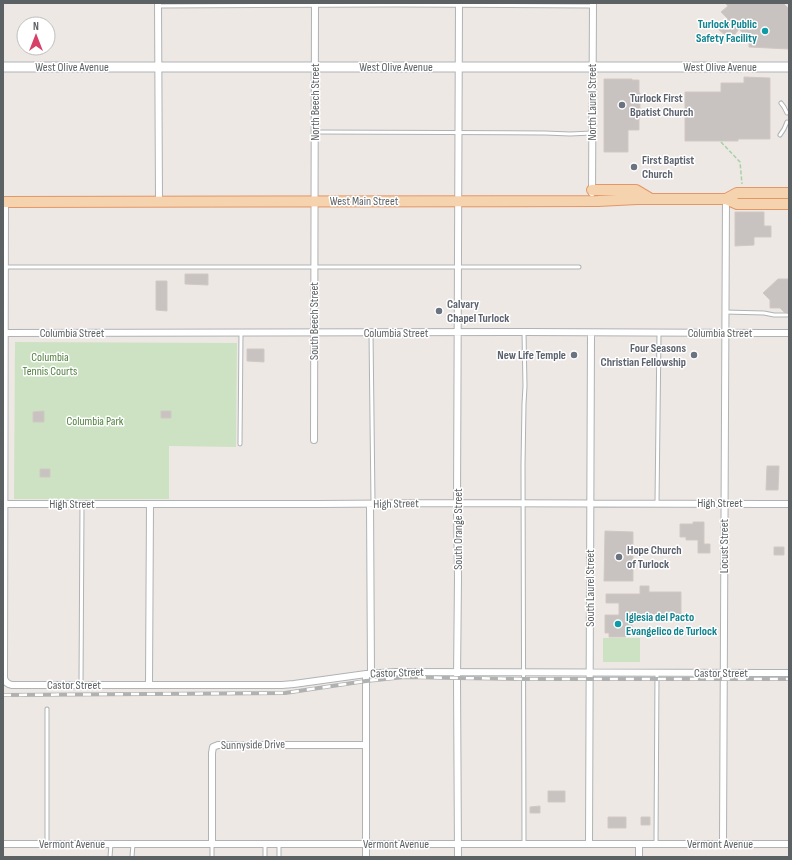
<svg xmlns="http://www.w3.org/2000/svg" width="792" height="860" font-family="'Sofia Sans Condensed',sans-serif">
	<rect width="100%" height="100%" fill="#ede8e4"/>
	<path fill="#cde2c3" d="M15,342l222,1 -1,104 -67,-1v53h-155z
		M603,638h37v24h-37z"/>
	<path fill="#c8c3c0" stroke="#d1c8c3" d="M725,3h58l6,6v40l-40,-2v-7l-10,-11 -7,9 -7,-3 -6,-5 9,-11 -7,-7 7,-6z
		M744,77l26,1v61h-32v2h-53v-49h36v-9h23z
		M604,79h28v1h7v13h1v24h-1v13h-11v22h-24z
		M735,212h29v14h7v11h-17v8l-19,1z
		M185,274h23v11l-23,-1z
		M778,279h11v34l-5,-1 -4,-4h-10v-8l-7,-7z
		M156,281h11v30l-11,-1z
		M247,349h17v13l-17,-1z
		M44,411v11h-11v-10z
		M161,411h10v7h-10z
		M767,466h12l-1,24h-12z
		M40,469h10v8h-10z
		M693,522h11v22h6v9h-12v-13h-12v-3h-6v-13h13z
		M605,531l28,1v49h-29z
		M774,547h10v8h-10z
		M640,586h9v6h32v23l-49,-1v20h-6v3h-17v-4h-4v-18h14v-12h-13v-9h34z
		M548,791h17v11h-17z
		M540,806v7h-10v-6z
		M608,817h18v11h-18z
		M641,817h9v8h-9z"/>
	<g fill="none" stroke-linecap="round" stroke-linejoin="round">
		<defs>
			<path id="lane" d="M158,6l237,-1 197,1
				M781,103l3,4 3,6
				M315,132l230,1 25,1 22,-1
				M780,135l4,-6 3,-7
				M5,267h574
				M725,312l39,1 10,2h13
				M371,333l2,170
				M240,444l1,-111
				M657,503l2,-170
				M81,685l1,-180
				M47,844v-135
				M212,844v13
				M265,844v13
				M524,844l-1,-379 1,-61 1,-18 -1,-54
				M656,844l1,-171
				M110,857l1,-13
				M132,857l1,-13
				M279,857v-13"/>
			<path id="street" d="M158,3l1,198
				M592,193l1,-190
				M5,202l-1,476c1,4 3,6 8,7h270l12,-1 72,-10 29,-2 394,1
				M3,333l521,-1 265,1
				M314,440l1,-437
				M3,504h316l138,-1 332,1
				M370,504l1,170
				M366,674v183
				M149,685l1,-181
				M3,844h786
				M212,844v-91l1,-6 5,-2h148
				M589,844l2,-511
				M723,844l3,-645
				M458,857l-1,-179 1,-100 -1,-75 2,-500
				M639,857v-13"/>
			<path id="secondary" d="M3,67h786"/>
			<path id="primary" d="M592,190h44l15,9
				M726,199l11,-6h52
				M3,202l595,-1 39,-2h89l11,5h52"/>
		</defs>
		<use href="#lane" stroke="#afb3b5" stroke-width="5"/>
		<use href="#street" stroke="#afb3b5" stroke-width="8"/>
		<use href="#secondary" stroke="#aeb3b5" stroke-width="11"/>
		<use href="#primary" stroke="#e39667" stroke-width="12"/>
		<path stroke="#a9d0a6" stroke-width="1.5" stroke-dasharray="4 2" stroke-linecap="butt" d="M721,142l19,20 2,22"/>
		<use href="#lane" stroke="#fff" stroke-width="3"/>
		<use href="#street" stroke="#fff" stroke-width="6"/>
		<use href="#secondary" stroke="#fff" stroke-width="9"/>
		<use href="#primary" stroke="#f6d3af" stroke-width="10"/>
		<defs>
			<path id="rail" d="M3,695l282,-2 81,-12 39,-4 52,1 67,1h265"/>
		</defs>
		<use href="#rail" stroke="#b0b1b1" stroke-width="4"/>
		<use href="#rail" stroke="#fff" stroke-width="2.5" stroke-dasharray="8" stroke-linecap="butt"/>
	</g>
	<g fill="#0f9aa8" stroke="#fff" stroke-width="1.5">
		<circle cx="765" cy="31" r="4"/>
		<circle cx="618" cy="624" r="4"/>
	</g>
	<g fill="#6b7280" stroke="#fff" stroke-width="1.5">
		<circle cx="622" cy="105" r="4"/>
		<circle cx="634" cy="167" r="4"/>
		<circle cx="439" cy="311" r="4"/>
		<circle cx="574" cy="355" r="4"/>
		<circle cx="694" cy="355" r="4"/>
		<circle cx="619" cy="557" r="4"/>
	</g>
	<g text-anchor="middle" dominant-baseline="central" stroke-width="3" stroke-linejoin="round" paint-order="stroke">
		<g font-size="12" font-weight="bold" fill="#0d838f" stroke="#fff" text-anchor="end">
			<text x="757" y="24">Turlock Public<tspan x="757" dy="14">Safety Facility</tspan></text>
			<text x="626" y="617" text-anchor="start">Iglesia del Pacto<tspan x="626" dy="14">Evangelico de Turlock</tspan></text>
		</g>
		<g font-size="12" fill="#5c6163" stroke="#fff">
			<text x="72" y="67">West Olive Avenue</text>
			<text x="396" y="67">West Olive Avenue</text>
			<text x="720" y="67">West Olive Avenue</text>
			<text transform="translate(315 102) rotate(-90)">North Beech Street</text>
			<text transform="translate(592 102) rotate(-90)">North Laurel Street</text>
			<text x="364" y="201">West Main Street</text>
			<text transform="translate(314 321) rotate(-90)">South Beech Street</text>
			<text x="72" y="333">Columbia Street</text>
			<text x="396" y="333">Columbia Street</text>
			<text x="720" y="333">Columbia Street</text>
			<text x="720" y="503">High Street</text>
			<text x="72" y="504">High Street</text>
			<text transform="translate(396 504) rotate(-1)">High Street</text>
			<text transform="translate(458 529) rotate(-90)">South Orange Street</text>
			<text transform="translate(724 546) rotate(-90)">Locust Street</text>
			<text transform="translate(590 588) rotate(-90)">South Laurel Street</text>
			<text transform="translate(397 673) rotate(-2)">Castor Street</text>
			<text x="721" y="673">Castor Street</text>
			<text x="74" y="685">Castor Street</text>
			<text transform="translate(253 745) rotate(-1)">Sunnyside Drive</text>
			<text x="72" y="844">Vermont Avenue</text>
			<text x="396" y="844">Vermont Avenue</text>
			<text x="720" y="844">Vermont Avenue</text>
		</g>
		<g font-size="12" font-weight="bold" fill="#5b616d" stroke="#fff" text-anchor="start">
			<text x="630" y="98">Turlock First<tspan x="630" dy="14">Bpatist Church</tspan></text>
			<text x="642" y="160">First Baptist<tspan x="642" dy="14">Church</tspan></text>
			<text x="447" y="304">Calvary<tspan x="447" dy="14">Chapel Turlock</tspan></text>
			<text x="686" y="348" text-anchor="end">Four Seasons<tspan x="686" dy="14">Christian Fellowship</tspan></text>
			<text x="566" y="355" text-anchor="end">New Life Temple</text>
			<text x="627" y="550">Hope Church<tspan x="627" dy="14">of Turlock</tspan></text>
		</g>
		<g font-size="12" fill="#51803e" stroke="#fff">
			<text x="50" y="357">Columbia<tspan x="50" dy="14">Tennis Courts</tspan></text>
			<text x="95" y="421">Columbia Park</text>
		</g>
	</g>
	<rect width="792" height="860" fill="none" stroke="#5c6163" stroke-width="8"/>
	<g transform="translate(36 36)"><circle r="19" fill="#ffffff" stroke="#bec0c1"/>
	<path d="M0-3L7 15L0 10L-7 15Z" fill="#d74067"/>
	<text y="-6" font-size="11" font-weight="bold" text-anchor="middle" fill="#5c6163">N</text>
	</g>
</svg>
